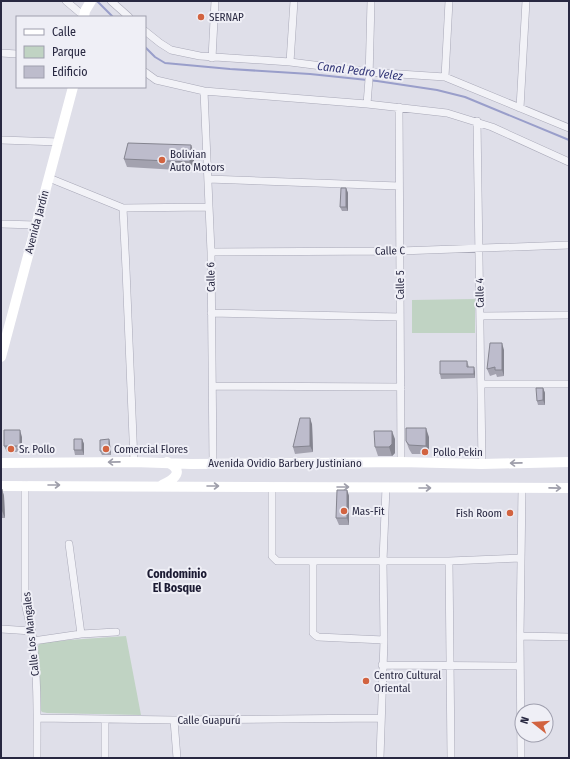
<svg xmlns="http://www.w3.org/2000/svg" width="570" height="759" font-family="'Fira Sans Condensed',sans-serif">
	<rect width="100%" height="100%" fill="#dfdfe9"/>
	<path fill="#c0d3c3" d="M475,299v34h-63v-33z
		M126,636l15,79 -94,-2 -5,-1 -3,-4 -1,-62 3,-4z"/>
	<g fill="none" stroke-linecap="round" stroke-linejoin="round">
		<path stroke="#999eca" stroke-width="2" d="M97,1l16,16
			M145,47l10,10 10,6 65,6 80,5 67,7 60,9 28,7 104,43"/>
		<defs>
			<path id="street" d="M66,1l19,16
				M111,1l18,16
				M145,31l15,12 11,7 29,6 90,6 79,10 76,5 124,51
				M1,53l16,1
				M212,58l3,-57
				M290,62l4,-61
				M145,72l11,8 48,11 163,13 80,9 45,14 77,35
				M445,77l4,-76
				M204,91l7,161 2,211
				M367,104l2,-25 2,-78
				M399,107l2,355
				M520,108l6,-107
				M477,121l5,343
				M1,140l58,2
				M49,178l74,30 86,-1
				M208,179l191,7
				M123,208l3,61 8,193
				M1,224l35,1
				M211,252l189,-1 169,-6
				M211,313l189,4
				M481,316l88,-1
				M481,384h88
				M213,386l188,1
				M25,485v117c2,13 7,26 8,39 5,39 4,78 4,117
				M272,486v70l5,5h172l72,-3
				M69,544l12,90
				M313,561v72l2,2 3,2 66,3
				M449,561l2,197
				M1,629l31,2
				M520,636l49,1
				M33,641l48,-7 35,-2
				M382,665l138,1
				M37,718l137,2 207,-2
				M174,720l3,38
				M105,758v-39
				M380,758l4,-118 -1,-79 3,-74
				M521,758l-1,-122 2,-148"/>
		</defs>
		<use href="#street" stroke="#a8a8b7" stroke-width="8"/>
		<use href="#street" stroke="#f2f2f7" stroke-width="7"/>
		<path stroke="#fff" stroke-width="10" d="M84,17l1,-6 6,-10
			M1,357l72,-270
			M1,463l133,-1 57,2 210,-2 81,2 87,-2
			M162,485c13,-6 23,-14 5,-23
			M1,486l568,2"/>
	</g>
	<path fill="#a3a2af" d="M191,145l3,9v17l-67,-4 -3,-8z
		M346,188l2,5v18h-6l-2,-4z
		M504,350v26l-7,1 -1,-3 -6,2 -3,-7z
		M467,361l2,6 6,5v6l-34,1 -1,-5z
		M543,388l2,5v12h-7l-1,-4z
		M312,424l1,28 -18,2 -2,-7z
		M22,437v15h-15l-3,-6z
		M429,437v17h-17l-3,-5 -3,-8z
		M82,439l2,5v11h-9l-1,-5z
		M109,439l1,5 1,11h-9l-2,-4z
		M395,439v14l-3,3h-14l-3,-9z
		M1,489h1l2,7 1,22h-4z
		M347,490l2,6v29h-10l-3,-7z"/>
	<path fill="#84848f" d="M191,145l3,9v17l-4,-9z
		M346,188l2,5v18l-2,-4z
		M502,343l2,7v26l-2,-6z
		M474,367l1,5v6l-1,-4z
		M543,388l2,5v12l-2,-5z
		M310,418l2,6 1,28 -3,-6z
		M426,428l3,9v17l-3,-8z
		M20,430l2,7v15l-2,-6z
		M392,431l3,8v14l-3,3 -3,-9z
		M82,439l2,5v11l-2,-5z
		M109,439l1,5 1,11 -2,-5z
		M2,489l2,7 1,22 -3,-7z
		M347,490l2,6v29l-2,-7z"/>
	<path fill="#bdbccc" stroke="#84848f" d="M128,143l63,2 -1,17 -66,-3z
		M341,188h5v19h-6z
		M490,343h12v27h-7v-3l-8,2z
		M440,361h27v6h7v7h-34z
		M536,388h7v12l-6,1z
		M300,418h10v28l-17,1z
		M406,428h20v18l-17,-1 -3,-4z
		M4,430h16v16h-16z
		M374,431h18v13l-3,3h-14z
		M74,439h8v11h-8z
		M109,439v11l-9,1v-11z
		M1,489h1v22h-1z
		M337,490h10v28h-11z"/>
	<defs><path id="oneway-shaft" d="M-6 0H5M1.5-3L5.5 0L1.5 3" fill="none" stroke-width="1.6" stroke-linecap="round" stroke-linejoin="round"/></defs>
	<g stroke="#9e9eaa">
		<use href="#oneway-shaft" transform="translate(114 462) rotate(179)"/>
		<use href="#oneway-shaft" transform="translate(516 463) rotate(179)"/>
		<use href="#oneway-shaft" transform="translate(54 485)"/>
		<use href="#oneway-shaft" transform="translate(213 486)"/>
		<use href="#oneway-shaft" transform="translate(343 487)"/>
		<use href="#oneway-shaft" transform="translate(425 488)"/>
		<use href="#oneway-shaft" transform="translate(555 488) rotate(1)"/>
	</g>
	<g fill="#d26340" stroke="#efeff6" stroke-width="1.5">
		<circle cx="201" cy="17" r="4"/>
		<circle cx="162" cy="160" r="4"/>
		<circle cx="11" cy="449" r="4"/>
		<circle cx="106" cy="449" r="4"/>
		<circle cx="425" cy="452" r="4"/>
		<circle cx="344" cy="511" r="4"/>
		<circle cx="510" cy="513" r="4"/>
		<circle cx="366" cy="681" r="4"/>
	</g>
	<g text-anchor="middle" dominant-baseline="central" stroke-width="4" stroke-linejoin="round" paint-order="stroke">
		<g font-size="11" fill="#282841" stroke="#efeff6" text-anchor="start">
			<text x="209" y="17">SERNAP</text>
			<text x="170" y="154">Bolivian<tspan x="170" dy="13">Auto Motors</tspan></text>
			<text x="19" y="449">Sr. Pollo</text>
			<text x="114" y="449">Comercial Flores</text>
			<text x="433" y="452">Pollo Pekin</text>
			<text x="352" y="511">Mas-Fit</text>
			<text x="502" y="513" text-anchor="end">Fish Room</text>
			<text x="374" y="675">Centro Cultural<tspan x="374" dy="13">Oriental</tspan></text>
		</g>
		<g font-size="11" fill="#282841" stroke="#efeff6">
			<text transform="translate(37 222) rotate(-75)">Avenida Jardín</text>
			<text transform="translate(390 251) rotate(-1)">Calle C</text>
			<text transform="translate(211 277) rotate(-91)">Calle 6</text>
			<text transform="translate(400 285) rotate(-90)">Calle 5</text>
			<text transform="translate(480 293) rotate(-91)">Calle 4</text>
			<text x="285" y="463">Avenida Ovidio Barbery Justiniano</text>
			<text transform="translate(31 634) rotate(-96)">Calle Los Mangales</text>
			<text x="209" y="720">Calle Guapurú</text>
		</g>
		<g font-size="12" font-style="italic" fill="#303476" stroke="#efeff6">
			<text transform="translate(360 71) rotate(7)">Canal Pedro Velez</text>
		</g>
		<g font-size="12" font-weight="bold" fill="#1b1a32" stroke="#efeff6">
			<text x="177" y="574">Condominio<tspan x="177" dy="14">El Bosque</tspan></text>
		</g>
	</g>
	<rect width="570" height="759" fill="none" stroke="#282841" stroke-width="4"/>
	<rect x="16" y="16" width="130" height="72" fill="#efeff6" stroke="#9f9fae"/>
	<rect x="24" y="29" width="20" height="6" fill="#ffffff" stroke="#9f9fae"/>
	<text x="52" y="36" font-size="12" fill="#282841">Calle</text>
	<rect x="24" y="46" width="20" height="12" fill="#c0d3c3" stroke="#9f9fae"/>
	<text x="52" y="56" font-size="12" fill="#282841">Parque</text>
	<rect x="24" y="66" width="20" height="12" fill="#bdbccc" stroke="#9f9fae"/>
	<text x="52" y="76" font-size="12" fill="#282841">Edificio</text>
	<g transform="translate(534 723) rotate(287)"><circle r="19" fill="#efeff6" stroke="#9f9fae"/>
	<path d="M0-3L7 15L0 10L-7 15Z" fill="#d26340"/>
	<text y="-6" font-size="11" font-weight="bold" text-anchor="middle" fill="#282841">N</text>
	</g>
</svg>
